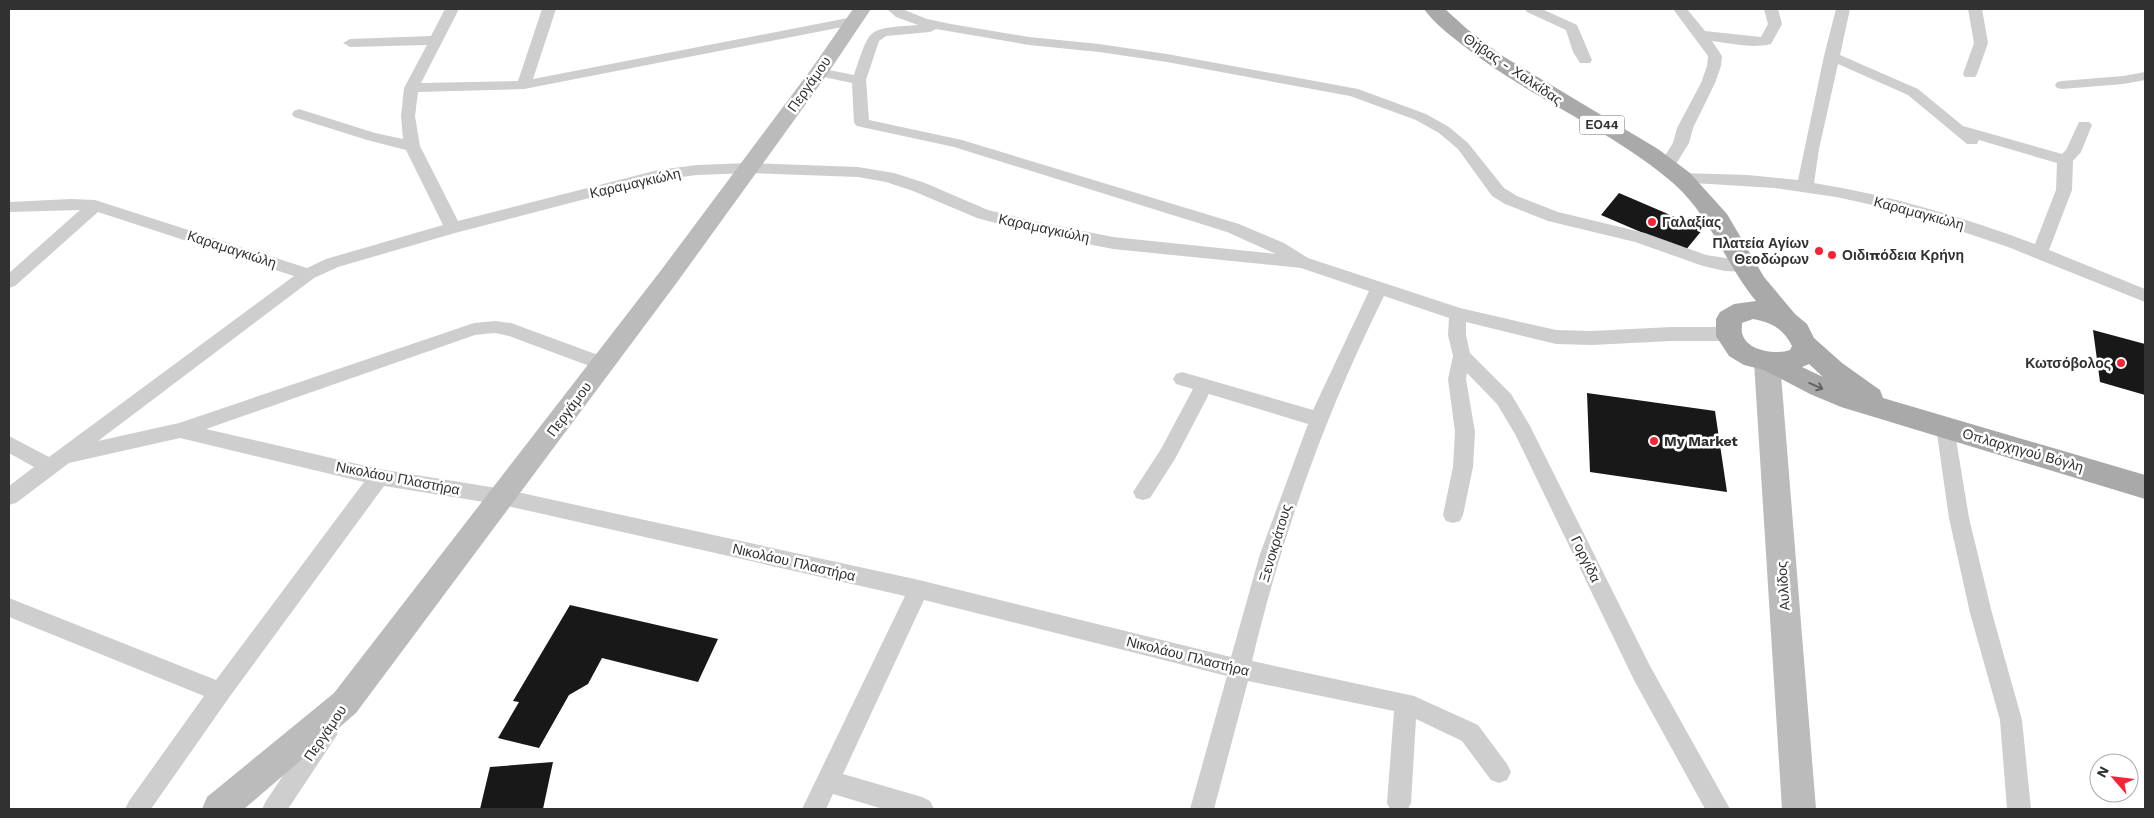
<svg xmlns="http://www.w3.org/2000/svg" width="2154" height="818" font-family="'Work Sans',sans-serif">
	<rect width="100%" height="100%" fill="#fff"/>
	<path fill="#181818" d="M1619,193l84,36 -18,22 -84,-36z
		M2093,330l52,14v51l-45,-13z
		M1587,393l128,18 12,81 -137,-20z
		M570,605l148,34 -20,43 -96,-24 -14,26 -19,11 -30,53 -41,-10 21,-36 -6,-1z
		M553,762l-10,47h-63l10,-42z"/>
	<g fill="none" stroke-linecap="round" stroke-linejoin="round">
		<path fill="#cecece" fill-rule="evenodd" d="M445,9h14l-38,74 97,-2 24,-72h14l-23,70 320,-62 7,4 -7,4 -329,64 -106,3 -3,24 5,30 38,75 200,-51 39,-5 52,-2 109,4 36,6 31,10 63,27 45,11 80,16 163,17 -49,-22 -273,-85 -97,-21 -3,-3 -2,-40 -38,-8 -2,-3 2,-3 5,-1 35,7c17,-49 12,-46 64,-50l-22,-8 -9,-8h15l25,10 24,5 78,13 70,7 68,10 191,35 68,25 23,13 19,16 36,45 13,8 41,16 87,21 61,22 45,7 2,4 -2,4 -6,2 -20,-1 -22,-5 -68,-24 -87,-21 -43,-17 -13,-8 -34,-47 -19,-16 -23,-13 -66,-24 -183,-34 -68,-10 -70,-7 -93,-16 -6,3 -44,4 -7,5 -13,39 3,40 93,20 277,84 45,19 24,15 152,50 96,22 36,1 79,-4h57l6,2 3,5 -3,5 -6,2h-57l-79,4 -36,-1 -90,-22v13l4,18 41,41 19,32 120,240 80,143h-25l-71,-129 -119,-246 -18,-30 -30,-31 -1,6 9,53 -2,35 -10,48 -3,6 -7,2 -7,-2 -3,-6 10,-48 2,-35 -7,-53 5,-23 -5,-21 1,-17 -65,-22c-58,117 -102,238 -132,365l162,35 64,29 29,39 4,8 -4,8 -8,3 -8,-3 -29,-39 -46,-22 -5,84 -3,6h-18l-3,-6 7,-92 -146,-30 -34,128h-24l37,-133 -303,-76 -81,174 79,23 8,4 4,8h-51l-50,-15 -7,15h-24l103,-213 -402,-91 -119,-19 -156,213 -77,110h-26l4,-8 75,-105 -195,-79v-19l207,82 148,-198 -184,-44 -111,25 -53,40 -7,2v-19l25,-19 -25,-14v-17l40,21 245,-181 -196,-64 -83,74 -6,2v-15l71,-63 -71,2v-10l62,-3 24,1 212,68 19,-9 117,-34 -37,-75 -39,-10 -73,-23 -2,-3 2,-3 5,-2 76,24 28,6 -2,-23 3,-28 23,-43 -77,2 -7,-4 7,-4 81,-3zM749,173l109,4 28,5 27,9 64,27 56,15 80,16 188,19 68,23 -56,119 -131,-38 -6,2 -3,5 3,5 17,5 -32,60 -28,43 3,6 7,2 7,-2 25,-39 34,-65 99,30 -48,130 -29,103 -312,-77 -416,-91 -124,-20 -173,-40 269,-94 20,-2 14,3 94,35 6,-2 3,-5 -3,-5 -98,-36 -16,-2 -21,2 -295,100 -81,18 216,-163 24,-11 117,-34 203,-53 39,-5z
			M1525,9h17l35,16 15,35 -2,3h-10l-7,-11 -7,-22 -39,-18z
			M1673,9h14l18,22 56,6 7,-13 -4,-15h14l4,15 -11,20c-19,5 -40,-1 -59,-3l10,15 -1,10 -6,17 -22,45 -4,15 -16,26h-12l-2,-4 14,-22 4,-15 24,-45 6,-17 1,-10z
			M1836,9h14l-10,46 78,34 45,37 99,28 4,-4 13,-28h10l3,3 -11,27 -8,9 -1,29 -23,60 96,39v13l-137,-55 -86,-29 -40,-11 -46,-10 -61,-9 -99,-6 -2,-4 2,-4 6,-1 66,2 50,5 26,-124zM1838,64l70,31 59,49h10l2,-4 78,23 -1,27 -21,54c-72,-27 -146,-49 -221,-61l5,-34z
			M1968,9h14l6,34 -11,31 -2,3h-10l-2,-3 11,-31z
			M2145,72v8l-22,4 -61,5 -5,-1 -2,-3 2,-3 5,-1 61,-5z
			M1945,420l7,2 2,5 15,91 23,95 30,107 9,89h-24l-7,-89 -30,-107 -21,-95 -13,-91 2,-5z
			M329,716l8,3 3,8 -3,8 -49,74h-26l4,-8 55,-82z"/>
		<path fill="#bbb" fill-rule="evenodd" d="M853,9h18l-45,67 -148,205 -322,432 -112,96h-42l5,-12 127,-104 328,-424 150,-201z
			M1767,352l9,3 4,7 36,447h-34l-28,-447 4,-7z"/>
		<path fill="#a9a9a9" fill-rule="evenodd" d="M1424,9h21l22,20 34,26 157,94 32,24 37,41 37,63 31,37 12,10 7,14 28,25 38,27 3,8 262,77v24l-304,-92 -31,-13 -46,-24 -20,-5 -15,-9 -13,-20v-17l4,-7 14,-8 22,-3c-31,-37 -45,-85 -83,-118 -60,-52 -140,-84 -204,-133 -15,-12 -34,-25 -45,-41zM1753,319c18,3 31,10 39,27l-2,4c-14,5 -41,1 -47,-14 -2,-4 -1,-9 -1,-13zM1809,364l14,13 -21,-10z"/>
	</g>
	<defs><path id="oneway-shaft" d="M-6 0H5M1.5-3L5.5 0L1.5 3" fill="none" stroke-width="1.6" stroke-linecap="round" stroke-linejoin="round" transform="scale(1.25)"/></defs>
	<use stroke="#616161" href="#oneway-shaft" transform="translate(1816 386) rotate(24)"/>
	<g fill="#f72438" stroke="#fff" stroke-width="2">
		<circle cx="1652" cy="222" r="5"/>
		<circle cx="1819" cy="251" r="5"/>
		<circle cx="1832" cy="255" r="5"/>
		<circle cx="2121" cy="363" r="5"/>
		<circle cx="1654" cy="441" r="5"/>
	</g>
	<g text-anchor="middle" dominant-baseline="central" stroke-width="5" stroke-linejoin="round" paint-order="stroke">
		<rect fill="#fff" stroke="#6f6f6f" stroke-width="1" x="1579.5" y="115.5" width="45" height="19" rx="4"/>
		<g font-size="12" font-weight="bold" fill="#313131">
			<text x="1602" y="125">ΕΟ44</text>
		</g>
		<g font-size="14" fill="#313131" stroke="#fff">
			<text transform="translate(1513 69) rotate(34)">Θήβας - Χαλκίδας</text>
			<text transform="translate(809 84) rotate(-55)">Περγάμου</text>
			<text transform="translate(635 183) rotate(-13)">Καραμαγκιώλη</text>
			<text transform="translate(1919 213) rotate(15)">Καραμαγκιώλη</text>
			<text transform="translate(1044 228) rotate(12)">Καραμαγκιώλη</text>
			<text transform="translate(232 249) rotate(18)">Καραμαγκιώλη</text>
			<text transform="translate(569 409) rotate(-53)">Περγάμου</text>
			<text transform="translate(2023 450) rotate(16)">Οπλαρχηγού Βόγλη</text>
			<text transform="translate(398 478) rotate(11)">Νικολάου Πλαστήρα</text>
			<text transform="translate(1275 543) rotate(-73)">Ξενοκράτους</text>
			<text transform="translate(1586 559) rotate(64)">Γοργίδα</text>
			<text transform="translate(794 562) rotate(13)">Νικολάου Πλαστήρα</text>
			<text transform="translate(1783 586) rotate(-94)">Αυλίδος</text>
			<text transform="translate(1188 656) rotate(14)">Νικολάου Πλαστήρα</text>
			<text transform="translate(325 733) rotate(-56)">Περγάμου</text>
		</g>
		<g font-size="14" font-weight="bold" fill="#313131" stroke="#fff" text-anchor="start">
			<text x="1662" y="222">Γαλαξίας</text>
			<text x="1809" y="243" text-anchor="end">Πλατεία Αγίων<tspan x="1809" dy="16">Θεοδώρων</tspan></text>
			<text x="1842" y="255">Οιδιπόδεια Κρήνη</text>
			<text x="2111" y="363" text-anchor="end">Κωτσόβολος</text>
			<text x="1664" y="441">My Market</text>
		</g>
	</g>
	<rect width="2154" height="818" fill="none" stroke="#313131" stroke-width="20"/>
	<g transform="translate(2114 778) rotate(298)"><circle r="24" fill="#ffffff" stroke="#adadad"/>
	<path d="M0-4L9 19L0 12L-9 19Z" fill="#f72438"/>
	<text y="-8" font-size="14" font-weight="bold" text-anchor="middle" fill="#313131">N</text>
	</g>
</svg>
